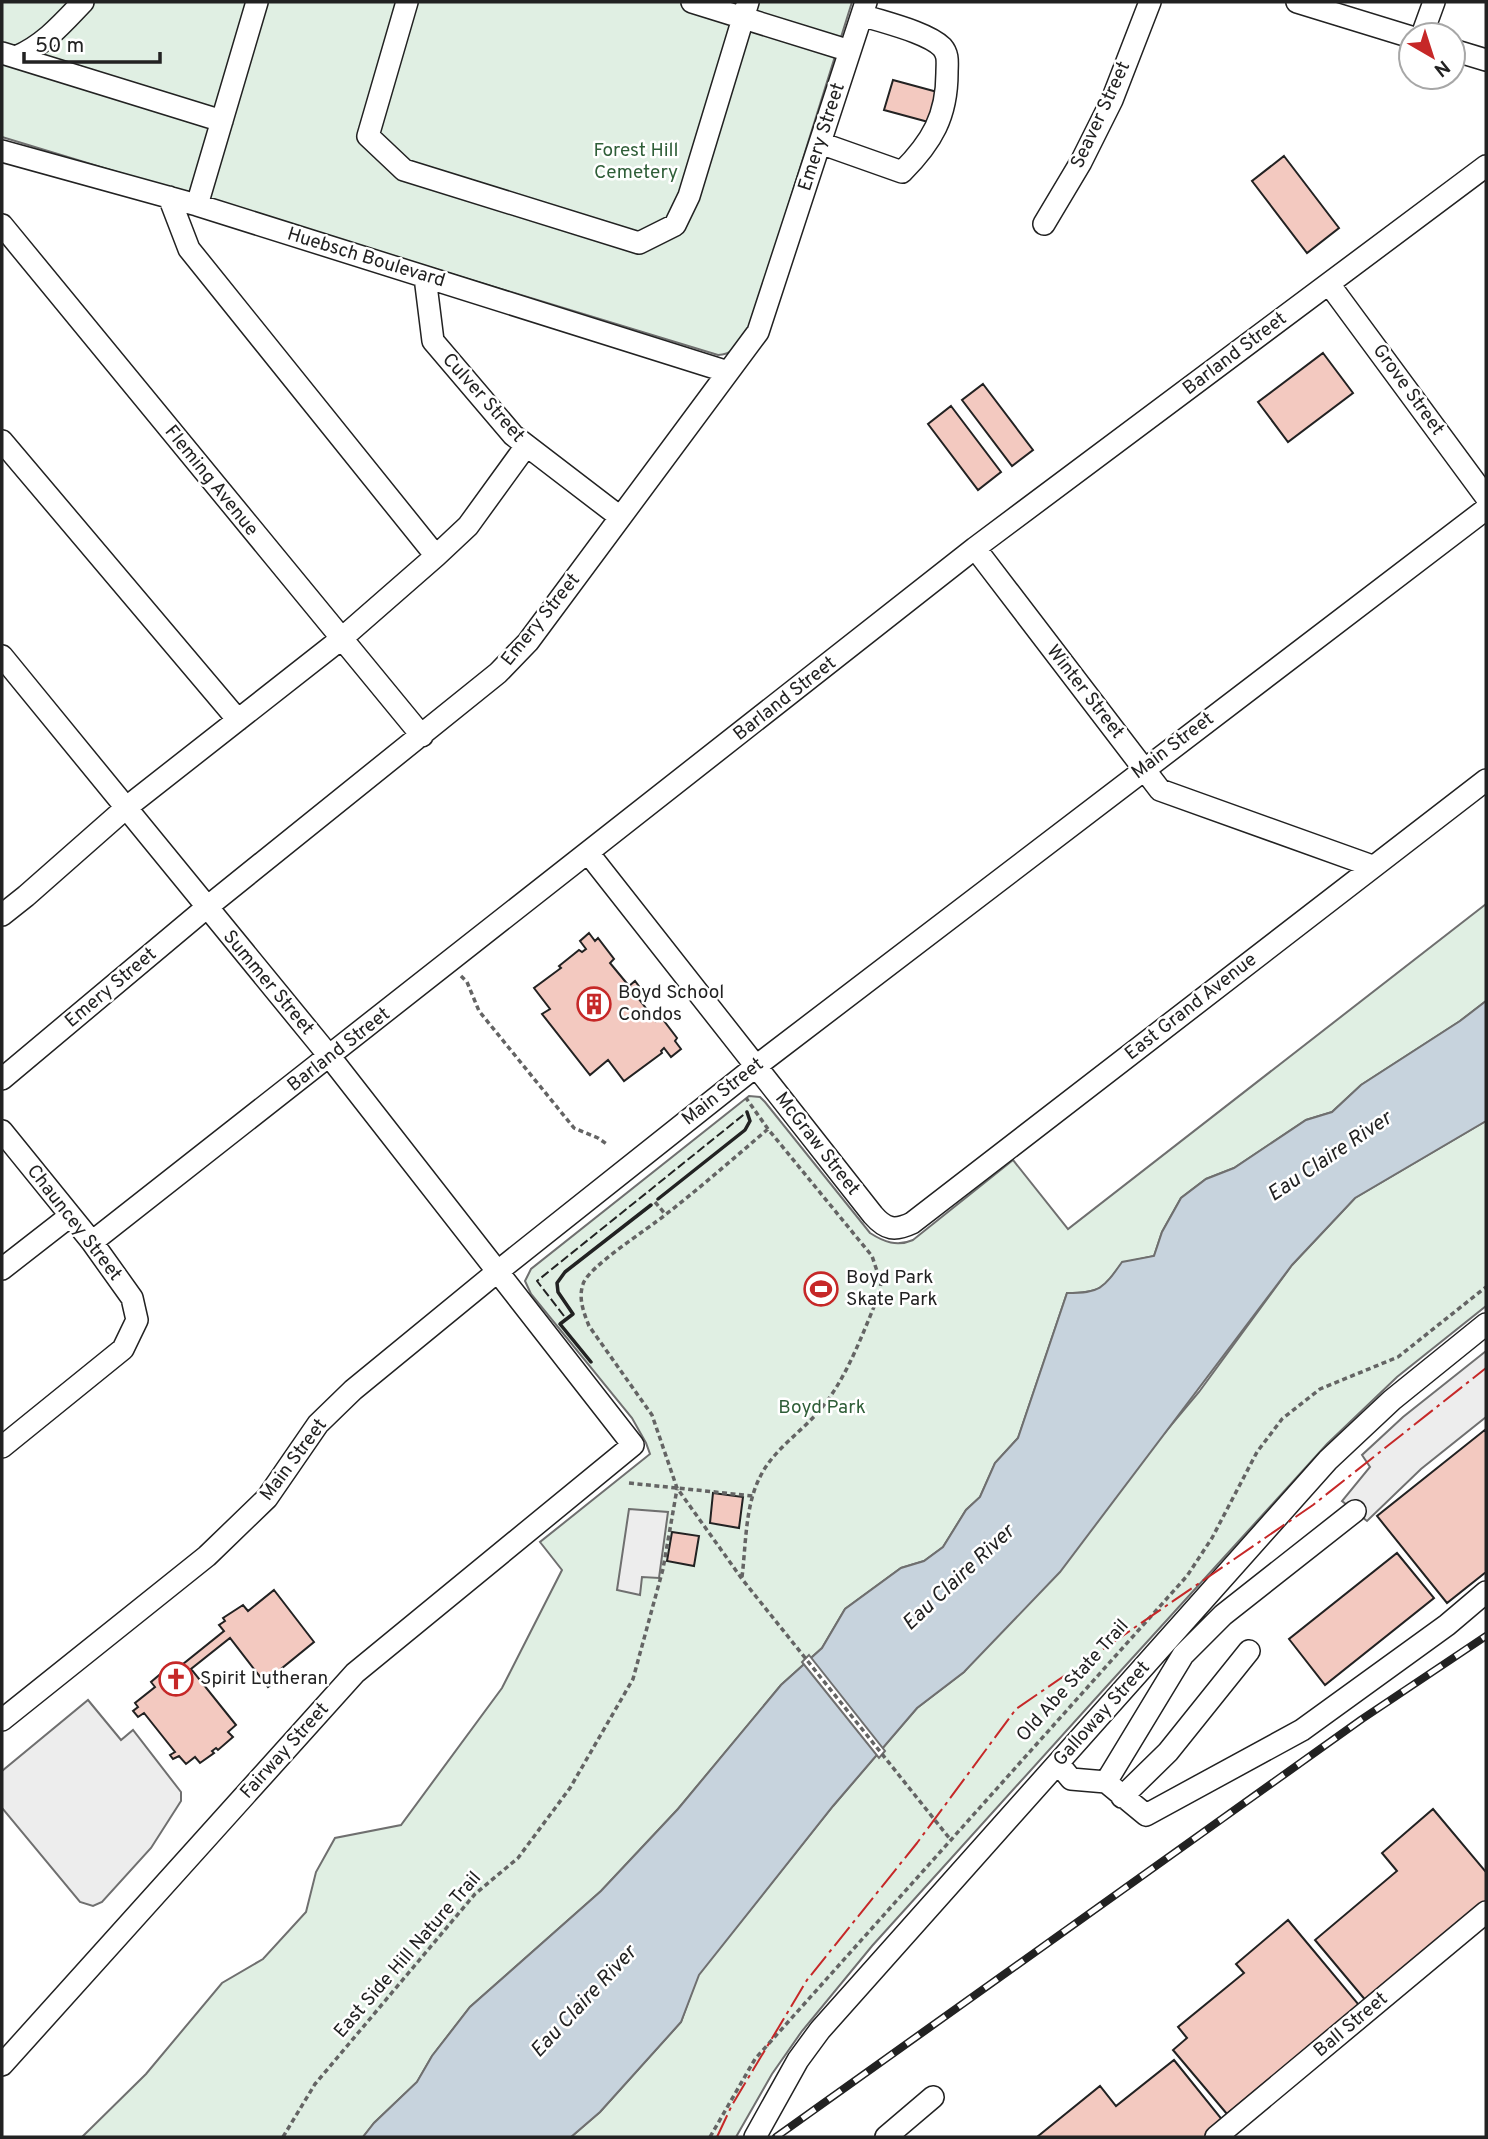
<svg xmlns="http://www.w3.org/2000/svg" width="1488" height="2139" font-family="Overpass,sans-serif">
	<rect width="100%" height="100%" fill="#fff"/>
	<path fill="#e0efe3" stroke="#6f6f6f" stroke-width="2" d="M2,2h850l-102,326c-10,13 -15,27 -32,27l-716,-218z
		M1486,904v97l-26,20 -99,64 -29,27 -26,8 -72,48 -28,11 -25,19 -19,34 -8,24 -32,7c-19,26 -22,30 -55,30l-49,145 -23,25 -15,34 -14,13 -23,37 -19,14 -23,7 -56,41 -23,39 -41,37 -103,124 -77,82 -131,116 -38,49 -15,26 -43,41 -11,14h-281l64,-63 76,-91 41,-24 43,-47 10,-40 19,-34 66,-13 101,-137 60,-118 -22,-28 110,-88 -4,-11 -14,-25 -101,-124 -6,-13 6,-12 218,-173 11,1 5,5 105,131c14,9 27,14 43,7l100,-80 55,69z
		M1486,1121v185l-89,71 -70,67 -231,254 -224,248 -70,85 -30,43 -36,63h-165l29,-25 81,-90 17,-47 135,-169 84,-98 47,-36 235,-280 93,-127 63,-67z"/>
	<path fill="#ededed" stroke="#6f6f6f" stroke-width="2" d="M1486,1351v66l-65,52 -54,52 -25,-20 28,-34 -8,-12 41,-38z
		M629,1509l39,3 -9,66 -17,-1 -2,18 -23,-5z
		M88,1700l33,40 12,-10 48,62v9l-30,47 -49,54 -9,4 -13,-4 -78,-94v-37z"/>
	<path fill="#c7d3dd" stroke="#6f6f6f" stroke-width="2" d="M1486,1001v120l-131,77 -63,67 -232,307 -96,100 -47,36 -84,98 -134,169 -18,47 -81,90 -29,25h-208l11,-14 43,-41 15,-26 38,-49 131,-116 77,-82 103,-124 41,-37 23,-39 56,-41 23,-7 19,-14 23,-37 14,-13 15,-34 23,-25 49,-145c33,0 36,-4 55,-31l32,-6 8,-24 19,-34 25,-19 28,-11 72,-48 26,-8 29,-27 99,-64z"/>
	<path fill="#fff" stroke="#6f6f6f" stroke-width="2" d="M809,1655l76,96 -6,7 -77,-96z"/>
	<path fill="#f3c9c0" stroke="#222" stroke-width="2" d="M893,80l48,13 -9,30 -48,-13z
		M1284,156l55,72 -32,25 -55,-72z
		M1323,353l30,40 -65,49 -30,-40z
		M983,384l50,66 -21,16 -50,-66z
		M951,406l50,66 -23,18 -50,-66z
		M589,933l6,8 3,-3 16,21 -4,4 19,23 6,-5 9,12 -6,5 18,23 5,-4 16,21 -2,3 6,8 -10,8 -7,-9 -3,3 1,2 -38,28 -16,-21 -18,15 -48,-61 8,-5 -16,-21 27,-20 -2,-2 20,-16 3,2 4,-3 -6,-8z
		M1486,1429v143l-39,31 -70,-87z
		M713,1493l30,4 -4,31 -29,-5z
		M672,1532l27,4 -5,30 -27,-5z
		M1397,1553l37,45 -109,87 -36,-46z
		M274,1590l40,52 -33,27 4,5 -17,13 -38,-49 -39,31 45,56 -8,7 5,5 -15,13 -2,-2 -4,3 2,2 -14,10 -5,-6 -9,7 -7,-8 -6,3 -3,-4 5,-3 -31,-39 -6,4 -5,-6 5,-4 -3,-4 20,-16 -4,-5 13,-11 4,5 56,-45 -5,-6 6,-4 -2,-3 20,-13 5,6z
		M1433,1809l53,63v29l-119,101 -52,-62 82,-69 -15,-18z
		M1288,1920l71,85 -132,109 -54,-64 14,-12 -9,-11 66,-54 -8,-9z
		M1174,2060l50,62 -19,15h-168l63,-51 16,20z"/>
	<g fill="none" stroke-linecap="round" stroke-linejoin="round">
		<defs>
			<path id="minor" d="M407,2l-39,134 36,34 235,73 36,-18 14,-29 59,-194
				M692,2l158,49
				M1297,2l114,35
				M1422,35l12,-33
				M1453,50l33,10
				M2,53l220,68
				M16,57c28,-12 46,-33 67,-55
				M820,143l82,29c30,-30 45,-56 45,-99 0,-10 2,-18 -5,-26 -15,-15 -60,-25 -80,-32
				M2,151l195,54 531,167
				M197,205l60,-203
				M1044,224l37,-62 31,-62 38,-98
				M2,225l420,511
				M425,277l8,64 80,94 107,82
				M1329,284l157,213
				M2,441l236,279
				M975,548l185,242 212,76
				M436,556l32,-30 58,-80
				M2,656l328,401 303,388 -278,228 -353,392
				M589,854l284,361c13,15 22,16 39,8l574,-443
				M2,915l24,-19 101,-89 214,-168 95,-83 -247,-307 -20,-52
				M2,1079l204,-171 292,-235 30,-31 230,-310 108,-330
				M2,1131l90,111 40,56 5,22 -14,29 -121,98
				M92,1242l883,-694 511,-382
				M2,1269l68,-53
				M2,1720l205,-164 60,-58 51,-74 35,-34 144,-118 258,-205 731,-558
				M1058,1763l13,16 35,3 40,33 156,-85 145,-105 39,-33
				M1106,1782l77,-127 40,-40 132,-104
				M1122,1797l46,-45 81,-101
				M755,2137l43,-77 22,-30 508,-570 64,-60 94,-76
				M886,2137l47,-40
				M1216,2137l270,-225"/>
		</defs>
		<use href="#minor" stroke="#222" stroke-width="24"/>
		<path stroke="#646464" stroke-width="3.5" stroke-dasharray="5 3.5" stroke-linecap="butt" d="M461,976l6,6 12,29 95,117 24,10 10,7
			M768,1129c-34,29 -68,59 -103,86 -17,14 -77,52 -82,69 -5,15 1,29 6,42l63,89 25,73 65,91 208,260
			M655,1202l11,13
			M629,1483l124,13
			M742,1577c4,-32 3,-71 18,-100 14,-29 44,-46 64,-72 25,-32 39,-73 55,-110l2,-12 -9,-27 -104,-127 -22,-31
			M283,2137l32,-53 160,-190 43,-36 52,-70 63,-109 30,-110 14,-80
			M710,2137l45,-78 432,-483 25,-38 45,-86 25,-33 38,-30 78,-32 88,-70"/>
		<use href="#minor" stroke="#fff" stroke-width="21"/>
		<defs>
			<path id="rail" d="M776,2137l586,-418 124,-83"/>
		</defs>
		<use href="#rail" stroke="#222" stroke-width="8"/>
		<use href="#rail" stroke="#fff" stroke-width="5" stroke-dasharray="16" stroke-linecap="butt"/>
		<path stroke="#222" stroke-width="2" stroke-dasharray="9 3.5" stroke-linecap="butt" d="M564,1316l-27,-35 210,-169"/>
		<path stroke="#222" stroke-width="3.5" d="M658,1199l87,-69 5,-9 -3,-9
			M591,1362l-31,-38 13,-10 -15,-22 -1,-9 8,-11 86,-67"/>
		<path stroke="#c62828" stroke-width="2" stroke-dasharray="24 5 3.5 5" stroke-linecap="butt" d="M717,2137l15,-32 75,-125 110,-137 99,-134 297,-204 173,-137"/>
	</g>
	<defs>
		<symbol id="building-ring" viewBox="-11 -11 22 22"><circle r="9.5" fill="#fff" stroke="#c62828" stroke-width="1.5"/><path d="M-4-6H4V6H1V3H-1V6H-4ZM-2.5-4.3h1.7v1.8h-1.7ZM.8-4.3h1.7v1.8H.8ZM-2.5-1h1.7V.8h-1.7ZM.8-1h1.7V.8H.8Z" fill="#c62828"/></symbol>
		<symbol id="stadium-ring" viewBox="-11 -11 22 22"><circle r="9.5" fill="#fff" stroke="#c62828" stroke-width="1.5"/><path d="M0-5a6.5 5 0 1 0 0 10a6.5 5 0 1 0 0-10ZM-3.5-1.8h7v3.6h-7Z" fill="#c62828"/></symbol>
		<symbol id="church-ring" viewBox="-11 -11 22 22"><circle r="9.5" fill="#fff" stroke="#c62828" stroke-width="1.5"/><path d="M-1.2-6h2.4v3.5h3.3v2.4h-3.3V6h-2.4V-.1h-3.3v-2.4h3.3Z" fill="#c62828"/></symbol>
	</defs>
	<g fill-rule="evenodd">
		<use href="#building-ring" x="575" y="985" width="38" height="38"/>
		<use href="#stadium-ring" x="802" y="1270" width="38" height="38"/>
		<use href="#church-ring" x="157" y="1660" width="38" height="38"/>
	</g>
	<g text-anchor="middle" dominant-baseline="central" stroke-width="5" stroke-linejoin="round" paint-order="stroke">
		<g font-size="19" fill="#222" stroke="#fff">
			<text transform="translate(1101 115) rotate(-65)">Seaver Street</text>
			<text transform="translate(822 137) rotate(-72)">Emery Street</text>
			<text transform="translate(366 258) rotate(17)">Huebsch Boulevard</text>
			<text transform="translate(1235 354) rotate(-37)">Barland Street</text>
			<text transform="translate(1408 390) rotate(54)">Grove Street</text>
			<text transform="translate(483 398) rotate(48)">Culver Street</text>
			<text transform="translate(211 481) rotate(51)">Fleming Avenue</text>
			<text transform="translate(541 620) rotate(-51)">Emery Street</text>
			<text transform="translate(1085 692) rotate(52)">Winter Street</text>
			<text transform="translate(785 699) rotate(-38)">Barland Street</text>
			<text transform="translate(1173 746) rotate(-37)">Main Street</text>
			<text transform="translate(268 983) rotate(50)">Summer Street</text>
			<text transform="translate(111 988) rotate(-40)">Emery Street</text>
			<text transform="translate(1191 1007) rotate(-38)">East Grand Avenue</text>
			<text transform="translate(339 1050) rotate(-38)">Barland Street</text>
			<text transform="translate(723 1092) rotate(-38)">Main Street</text>
			<text transform="translate(817 1144) rotate(52)">McGraw Street</text>
			<text transform="translate(74 1223) rotate(52)">Chauncey Street</text>
			<text transform="translate(294 1460) rotate(-53)">Main Street</text>
			<text transform="translate(1073 1681) rotate(-48)">Old Abe State Trail</text>
			<text transform="translate(1102 1714) rotate(-48)">Galloway Street</text>
			<text transform="translate(285 1751) rotate(-48)">Fairway Street</text>
			<text transform="translate(408 1955) rotate(-49)">East Side Hill Nature Trail</text>
			<text transform="translate(1351 2025) rotate(-40)">Ball Street</text>
		</g>
		<g font-size="19" fill="#2f5e38" stroke="#fff">
			<text x="636" y="151">Forest Hill<tspan x="636" dy="22">Cemetery</tspan></text>
			<text x="822" y="1408">Boyd Park</text>
		</g>
		<g font-size="19" fill="#222" stroke="#fff" text-anchor="start">
			<text x="618" y="993">Boyd School<tspan x="618" dy="22">Condos</tspan></text>
			<text x="846" y="1278">Boyd Park<tspan x="846" dy="22">Skate Park</tspan></text>
			<text x="200" y="1679">Spirit Lutheran</text>
		</g>
		<g font-size="21" font-style="italic" fill="#222" stroke="#fff">
			<text transform="translate(1330 1157) rotate(-34)">Eau Claire River</text>
			<text transform="translate(959 1578) rotate(-43)">Eau Claire River</text>
			<text transform="translate(584 2002) rotate(-47)">Eau Claire River</text>
		</g>
	</g>
	<rect width="1488" height="2139" fill="none" stroke="#222222" stroke-width="7"/>
	<g transform="translate(1432 56) rotate(141)"><circle r="33" fill="#ffffff" stroke="#a7a7a7" stroke-width="2"/>
	<path d="M0-5L12 26L0 18L-12 26Z" fill="#c62828"/>
	<text y="-10" font-size="19" font-weight="bold" text-anchor="middle" fill="#222222">N</text>
	</g>
	<path d="M24 52v10h136v-10" fill="none" stroke="#222222" stroke-width="3.5"/>
	<text x="35" y="52" font-size="21" fill="#222222" stroke="#ffffff" stroke-width="5" paint-order="stroke">50 m</text>
</svg>
